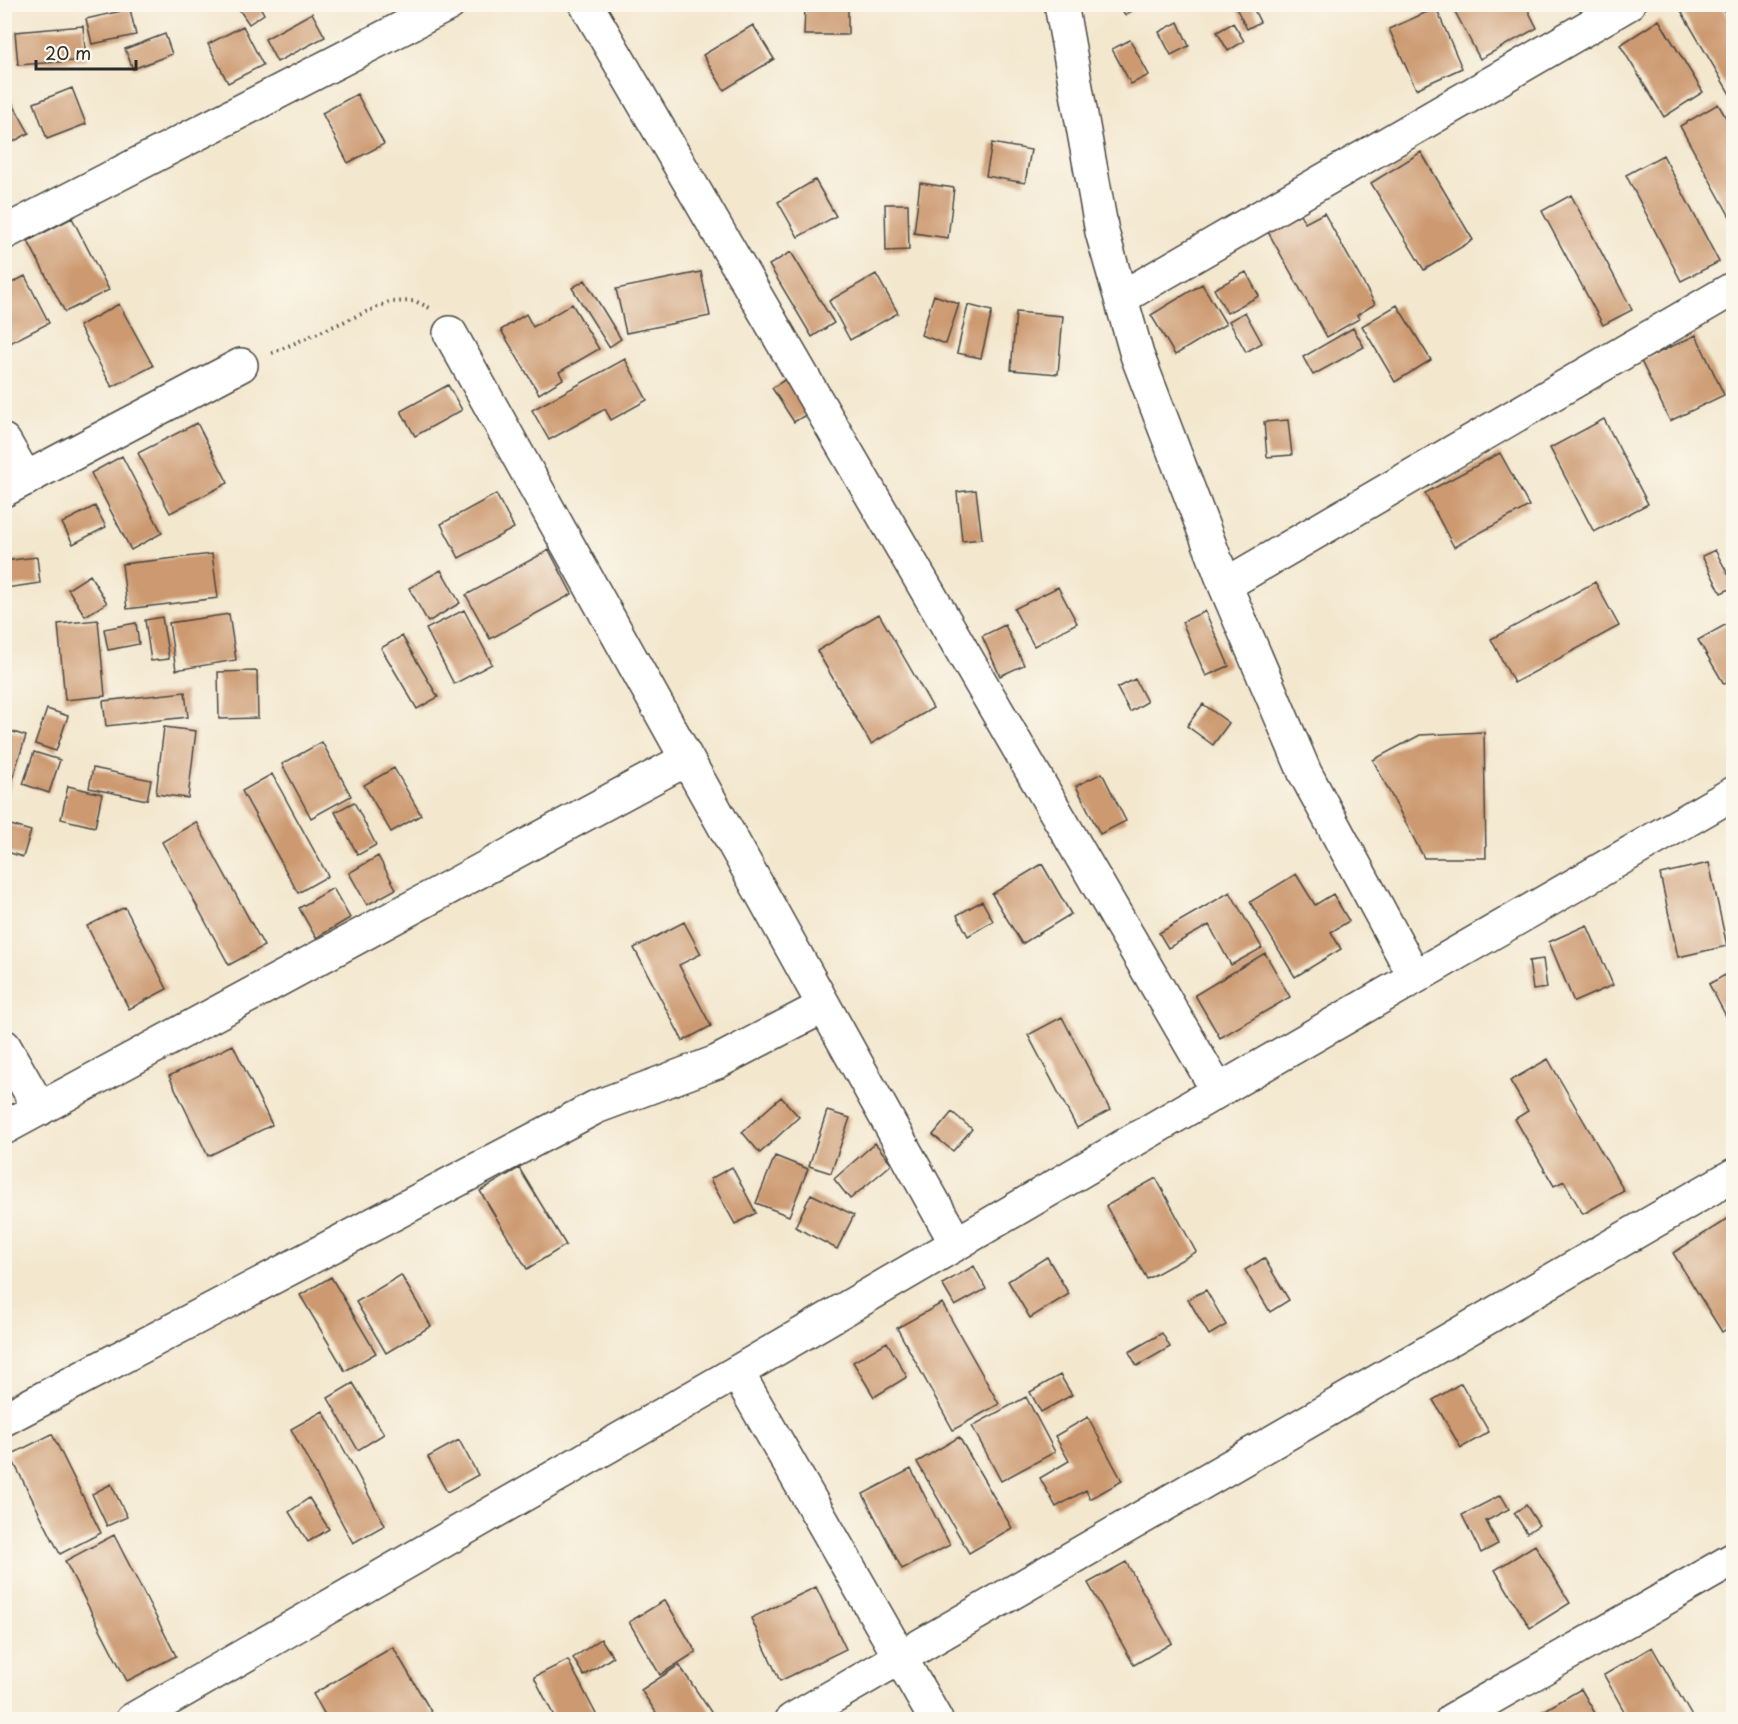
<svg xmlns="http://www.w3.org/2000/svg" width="1738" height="1724" font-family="'Playpen Sans',sans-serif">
	<rect width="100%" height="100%" fill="#fbf7ec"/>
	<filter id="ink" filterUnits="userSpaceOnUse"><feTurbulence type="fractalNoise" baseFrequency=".0167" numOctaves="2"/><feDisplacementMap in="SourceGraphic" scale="12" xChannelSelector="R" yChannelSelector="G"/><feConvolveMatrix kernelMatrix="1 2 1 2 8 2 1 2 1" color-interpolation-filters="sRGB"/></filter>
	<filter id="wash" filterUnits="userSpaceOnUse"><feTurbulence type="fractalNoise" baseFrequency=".008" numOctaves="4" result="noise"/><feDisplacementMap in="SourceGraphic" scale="24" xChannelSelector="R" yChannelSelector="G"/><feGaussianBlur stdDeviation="1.35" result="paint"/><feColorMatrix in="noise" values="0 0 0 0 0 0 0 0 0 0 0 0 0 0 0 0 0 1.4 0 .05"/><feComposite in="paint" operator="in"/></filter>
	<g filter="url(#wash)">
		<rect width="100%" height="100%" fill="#f3e7ce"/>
		<g id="blocks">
			<path fill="#cc996f" d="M1119,4h17l2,3 -13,8z
				M1234,4h17l9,18 -13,7z
				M1451,4h74l12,24 -57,31z
				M1688,4h32l14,23v67l-3,2 -51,-87z
				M236,5h23l5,9 -15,10z
				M805,6h43v29h-44z
				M1436,8l26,60 -46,21 -27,-60z
				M130,9l6,26 -44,9 -6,-25z
				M312,13l13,24 -48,25 -12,-23z
				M1659,20l44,72 -39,25 -44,-72z
				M1178,22l11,24 -18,9 -12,-23z
				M1233,23l11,18 -16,10 -11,-19z
				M753,25l21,34 -50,31 -21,-35z
				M83,26l3,34 -68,5 -3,-33z
				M243,26l20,39 -35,18 -20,-39z
				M165,34l7,20 -39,15 -8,-20z
				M1130,40l19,35 -18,9 -19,-35z
				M72,88l14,36 -39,15 -13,-36z
				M357,94l27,50 -36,19 -26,-50z
				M8,95l21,38 -25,14v-50z
				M1718,104l16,27v93l-54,-98z
				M992,143l39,7 -6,33 -39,-7z
				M1421,152l52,88 -49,30 -53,-87z
				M1663,155l56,107 -38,19 -55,-106z
				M815,180l21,36 -38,21 -20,-35z
				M920,183l34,5 -6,50 -34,-5z
				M1571,195l61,115 -29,15 -61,-114z
				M885,204h23l1,46 -23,1z
				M1299,212l6,11 19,-10 51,91 -18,11 2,4 -32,18 -60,-107z
				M72,218l37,72 -44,22 -37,-71z
				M791,252l43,71 -22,14 -43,-72z
				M701,272l9,44 -84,17 -10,-44z
				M1246,272l13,24 -32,17 -13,-24z
				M876,274l22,39 -48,27 -21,-39z
				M25,276l24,47 -45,23v-59z
				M585,280l36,59 -12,8 -37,-59z
				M1202,284l24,40 -51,31 -24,-40z
				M934,295l25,9 -13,40 -25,-9z
				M119,304l34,62 -41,21 -33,-61z
				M572,304l27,45 -40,23 4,7 -24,15 -38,-64 25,-16 7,13z
				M968,305l24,6 -11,47 -24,-5z
				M1397,305l34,55 -36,22 -33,-56z
				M1016,312l47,4 -5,58 -47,-4z
				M1245,312l17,31 -16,9 -17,-31z
				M1353,328l11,19 -51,28 -10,-18z
				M1696,335l28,60 -54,26 -29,-60z
				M625,359l22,41 -36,20 -6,-11 -56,31 -17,-30z
				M792,375l22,35 -20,12 -22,-34z
				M448,385l14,25 -47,26 -14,-25z
				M1604,419l44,85 -54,28 -44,-84z
				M1288,420l4,35 -25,2 -3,-35z
				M197,423l31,60 -58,30 -32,-60z
				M1500,453l29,53 -75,41 -29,-54z
				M122,456l40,77 -31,17 -40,-77z
				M976,490l6,49 -20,2 -5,-49z
				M496,494l18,34 -55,30 -18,-34z
				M95,506l11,21 -33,17 -11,-21z
				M549,550l23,44 -82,45 -24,-44z
				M1715,550l19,35v2l-13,6 -19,-37z
				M212,554l6,44 -91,11 -5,-45z
				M37,557l3,26 -34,5 -2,-27z
				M441,570l19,33 -32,19 -19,-34z
				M90,575l17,28 -22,13 -17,-27z
				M1595,582l24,44 -105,57 -23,-44z
				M1058,587l19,36 -43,23 -20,-37z
				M464,610l28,54 -38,20 -28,-55z
				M1205,611l24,55 -23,10 -24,-54z
				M229,614l7,46 -60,10 -7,-47z
				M879,614l54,94 -62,36 -54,-93z
				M162,617l7,42 -18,2 -6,-41z
				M98,620l7,76 -40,4 -7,-76z
				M1734,620v59l-10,5 -26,-44z
				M136,623l3,21 -31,6 -4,-21z
				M1005,625l19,40 -24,11 -18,-40z
				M402,636l36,61 -21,12 -36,-61z
				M257,671l1,47 -39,1 -1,-47z
				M1135,679l12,23 -17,10 -13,-24z
				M185,692l3,25 -82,9 -3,-25z
				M1203,704l26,19 -16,22 -26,-19z
				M47,709l21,7 -12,35 -21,-7z
				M164,727l32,4 -8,67 -32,-4z
				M7,730l19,6 -21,66 -1,-65z
				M1484,732l2,126h-62l-51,-98 47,-25z
				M322,742l29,54 -40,22 -29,-54z
				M34,752l26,8 -11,33 -26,-9z
				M93,768l58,12 -4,20 -58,-12z
				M394,768l27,47 -30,17 -27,-47z
				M1102,773l24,48 -26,13 -24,-48z
				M272,774l56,102 -30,17 -56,-102z
				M68,786l34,8 -7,33 -34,-8z
				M354,802l22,43 -18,10 -23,-43z
				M196,822l68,124 -35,19 -67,-123z
				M4,823l27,8 -8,26 -19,-6z
				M378,856l18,33 -29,16 -18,-32z
				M1709,863l18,83 -49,11 -18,-83z
				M1042,864l29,50 -49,30 -30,-50z
				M1296,874l19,31 18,-11 16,27 -18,11 10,17 -46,28 -45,-75z
				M333,888l17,30 -34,20 -17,-30z
				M1230,892l32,56 -31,17 -22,-40 -41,23 -9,-15z
				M982,901l11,20 -25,15 -11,-21z
				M125,907l42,82 -38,20 -42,-83z
				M684,922l17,32 -22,11 32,61 -28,15 -49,-93z
				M1587,925l26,60 -39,17 -25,-60z
				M1265,953l25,44 -70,41 -25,-43z
				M1543,959l4,29 -14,2 -4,-29z
				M1734,970v61l-25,-47z
				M1062,1017l48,93 -33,18 -49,-93z
				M233,1045l39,80 -64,31 -39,-80z
				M1548,1059l76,132 -41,23 -19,-33 -10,5 -39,-67 13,-8 -18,-30z
				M781,1097l18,20 -39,36 -18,-21z
				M827,1111l23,7 -19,55 -22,-7z
				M952,1112l20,17 -19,22 -20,-16z
				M875,1143l17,21 -42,35 -16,-20z
				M775,1156l33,13 -19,47 -33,-13z
				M732,1167l24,46 -21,11 -25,-45z
				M519,1168l47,77 -39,24 -47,-78z
				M1156,1178l40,74 -49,27 -41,-73z
				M811,1194l43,21 -17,34 -42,-22z
				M1729,1218l5,7v99l-12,8 -49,-79z
				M1047,1257l22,37 -39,24 -22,-37z
				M1264,1258l25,42 -19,12 -25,-42z
				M974,1266l12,23 -31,17 -13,-22z
				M401,1275l30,51 -45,27 -30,-51z
				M331,1277l45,76 -31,18 -45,-76z
				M1206,1290l20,35 -17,10 -21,-36z
				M942,1303l57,101 -46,26 -56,-102z
				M1162,1333l8,14 -33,19 -8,-14z
				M887,1342l20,35 -33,20 -21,-35z
				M1060,1375l12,20 -31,17 -11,-20z
				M353,1383l31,51 -26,16 -30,-52z
				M1461,1383l28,49 -28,16 -28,-48z
				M1026,1397l29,55 -54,29 -29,-55z
				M323,1411l62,114 -32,18 -62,-114z
				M1088,1417l34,64 -32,18 -4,-9 -30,17 -16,-29 29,-17 -14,-25z
				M52,1434l49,99 -41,21 -50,-99z
				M959,1437l53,91 -43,25 -52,-91z
				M459,1440l19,35 -31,17 -19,-35z
				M911,1469l39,76 -48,24 -39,-75z
				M111,1484l16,33 -20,9 -15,-32z
				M1501,1495l8,14 -23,12 12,23 -17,9 -19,-38z
				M309,1498l20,31 -21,13 -19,-30z
				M1526,1505l13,20 -12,8 -13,-20z
				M114,1535l62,121 -49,25 -62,-120z
				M1535,1545l35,58 -40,25 -35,-58z
				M1126,1562l46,81 -38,22 -46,-82z
				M816,1587l30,62 -66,32 -29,-63z
				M665,1600l31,52 -36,23 -31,-53z
				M601,1639l12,18 -29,19 -11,-18z
				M393,1647l42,71 -107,2 -15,-26z
				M1652,1647l42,73h-65l-25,-45z
				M568,1660l31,60h-43l-22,-43z
				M679,1665l32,47 -11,8h-39l-20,-30z
				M1581,1689l18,31h-64l-2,-3z"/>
		</g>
	</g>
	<g filter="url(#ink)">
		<use href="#blocks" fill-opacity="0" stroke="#494743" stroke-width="1.5"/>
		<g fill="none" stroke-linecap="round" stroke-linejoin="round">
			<defs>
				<path id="minor" d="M586,4l632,1087
					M1061,4l41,228 35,123 88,230 80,188 110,204
					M4,233l445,-229
					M1121,298l507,-294
					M450,333l506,910
					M4,441l22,38
					M4,490l237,-125
					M1225,585l509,-297
					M4,1046l36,63
					M4,1128l683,-369
					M737,1372l199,348
					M4,1419l592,-312 121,-45 107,-56
					M132,1720l605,-348 481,-281 516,-298
					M792,1720l942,-545
					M1452,1720l282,-161"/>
			</defs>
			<use href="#minor" stroke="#494743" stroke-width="36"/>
			<path stroke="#494743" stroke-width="4" stroke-dasharray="1.5 4.5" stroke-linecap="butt" d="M272,353l117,-51 26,-1 15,7"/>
			<use href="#minor" stroke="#fff" stroke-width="33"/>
		</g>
	</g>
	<rect width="1738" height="1724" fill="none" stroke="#fbf7ec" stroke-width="24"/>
	<path d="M36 60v9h100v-9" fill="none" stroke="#2b2b2b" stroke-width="3"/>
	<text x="45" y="60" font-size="18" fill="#2b2b2b" stroke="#fbf7ec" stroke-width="4.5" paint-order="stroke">20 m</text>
</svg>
